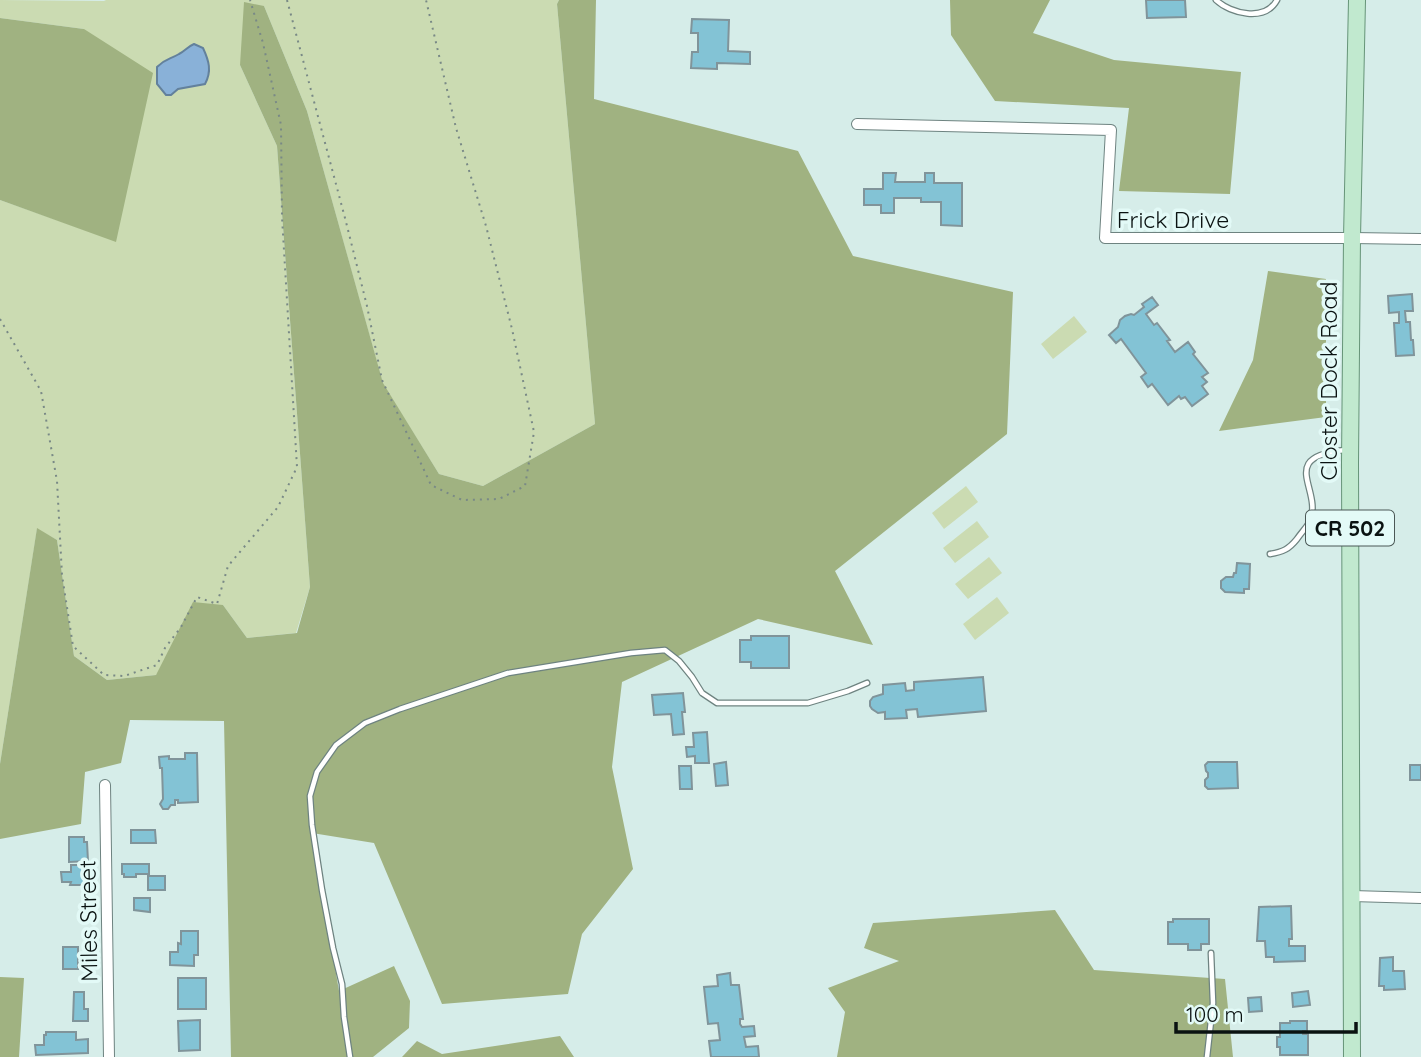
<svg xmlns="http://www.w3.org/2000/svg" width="1421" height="1057" font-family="Quicksand,sans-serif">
	<rect width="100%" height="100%" fill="#d6ede9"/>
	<path fill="#cbdbb2" d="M0,0l104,1 2,-1h453l-2,4 38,420 -112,62 -44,-12 -56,-90 -76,-273 -43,-105 -24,59 37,81 33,441 -14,46 -49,5 -24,-33 -67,70 -49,5 -33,-24 -17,-116 -20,-11 -37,235v-564l116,41 -32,-212 -84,-11z
		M1074,316l13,16 -34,27 -12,-15z
		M966,486l12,16 -34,27 -12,-16z
		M977,521l12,16 -34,26 -12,-15z
		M989,557l13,16 -34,26 -13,-15z
		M997,597l12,16 -34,27 -12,-16z"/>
	<path fill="#a0b281" d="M559,0h37l-2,99 204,52 55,105 160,36 -6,142 -172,137 38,74 -115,-26 -136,63 -10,85 21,102 -51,65 -14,60 -126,10 -68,-161 -62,-10 27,158 55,-25 16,35 -1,27 -36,29h-142l-7,-336 -94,-1 -9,43 -36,9 -4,52 -81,15v-75l37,-236 20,12 17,116 33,24 49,-5 37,-73 30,3 24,33 50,-5 13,-46 -33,-441 -37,-81 4,-63 20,4 43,105 76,272 56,91 44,12 112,-62 -38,-420z
		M950,0h100l-17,33 81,27 127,12 -11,122 -111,-3 10,-83 -134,-7 -44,-66z
		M0,18l84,11 69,44 -37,169 -116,-42z
		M1268,271l58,8v138l-107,14 34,-71z
		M1055,910l39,60 131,9 8,78h-396l8,-45 -17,-24 71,-27 -35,-13 9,-25z
		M0,977l24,1 -5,79h-19z
		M560,1036l14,21h-172l15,-16 25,13z"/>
	<path fill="#89b1d8" stroke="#63819c" stroke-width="2" d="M194,44l9,4c6,13 9,23 2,36l-27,5 -7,6h-5l-9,-11v-17c9,-9 12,-7 22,-13 6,-3 8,-7 15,-10z"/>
	<path fill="#83c3d5" stroke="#80949a" stroke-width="2" d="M1146,0h39l1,17 -39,1z
		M692,19l37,1 -1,31 22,1v12l-33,-1v6l-26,-1 1,-16h6v-19h-7z
		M883,173h13l-1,9h30v-9h9v10h28v43l-21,-1v-23h-20v-4h-27v15h-13v-8h-17v-16h19z
		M1412,294l1,17h-8l1,11h4l1,18h2l1,15 -18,1 -2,-33h5v-11l-10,1 -1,-17z
		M1152,297l6,8 -12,9 8,11 3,-2 13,17 -3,1 8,11 13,-10 7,10 -2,2 15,19 -6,4 5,5 -5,4 6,8 -16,12 -7,-9 -4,2 -2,-3 -11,9 -16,-21 -4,3 -7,-10 5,-4 -25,-34 -5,4 -7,-8 9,-8 2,-7 5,-4 6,-2 3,1 10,-8 -2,-3z
		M1237,563l13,1 -1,25h-5v4l-19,-1 -4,-4v-7l5,-4h7l1,-4h2z
		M751,636h38v32h-38v-6h-11v-22h11z
		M983,677l3,34 -68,6 -1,-8 -11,1 1,8 -22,1v-7l-7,1 -6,-4 -2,-3v-5l3,-4 10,-3v-9l22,-2 1,8 8,-1v-8z
		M683,693l2,19h-3l2,22 -11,1 -2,-21 -17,1 -2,-20z
		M707,732l2,31h-14v-7l-8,1 -1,-10h8l-1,-14z
		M185,753h12l1,49 -20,1v-3h-3v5h-4l-3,4h-5l-3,-5 3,-5 -1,-31h-2l-1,-11 10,-1v3h16z
		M726,762l2,23 -12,1 -2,-22z
		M1208,762h29l1,26 -30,1 -3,-3v-6l3,-3v-4l-2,-2 -1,-6z
		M1410,765h11v15h-11z
		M679,766h12l1,23h-12z
		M131,830h24l1,13h-25z
		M69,837h15v5h3l1,19 -19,1z
		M122,864h27v10h-13v3h-12v-3h-2z
		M71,865h16v20h-17l1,-3h-9l-1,-10h10z
		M148,876h17v14h-17z
		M134,898h16v14l-16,-2z
		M1291,906l1,33h-3v7h16v15l-31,1v-5h-8l-1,-16h-8l2,-34z
		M1173,919h36v25h-8v6h-13v-6h-20v-22h5z
		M181,931h17v24h-4v11l-24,-1v-13h8v-9l3,1z
		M63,947h15v22h-15z
		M1393,957v14h11l1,18 -21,1v-4h-5l1,-28z
		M730,973l1,12h8l4,34h-3v5l2,3 12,-1 1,10 -11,1 2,10 12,-1 1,11h-48l-2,-16 11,-1 -2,-17 -10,1 -4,-37 14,-1 -1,-11z
		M178,978h28v31h-28z
		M1308,991l2,14 -17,2 -1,-14z
		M74,992h10v17h4v12h-15z
		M1261,997l1,14 -13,1 -1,-14z
		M200,1020v30l-21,1 -1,-30z
		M1290,1021h17v10h-4v3h5v21h-28v-8h-3v-10h3v-14h10z
		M46,1032h30v8l12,-1v14l-52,2 -1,-10h9v-10h2z"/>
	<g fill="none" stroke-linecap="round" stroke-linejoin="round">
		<defs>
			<path id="lane" d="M1216,0c15,14 49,22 61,0
				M1270,554c13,-2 19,-5 27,-15 4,-6 10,-12 13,-18 13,-32 -34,-64 35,-71
				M350,1057l-6,-40 -2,-33 -9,-36 -11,-58 -10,-65 -2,-29 7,-24 19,-27 29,-22 35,-14 108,-36 123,-20 34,-3 14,11 13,16 10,16 15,10h91l40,-12 19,-8
				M1207,1057l6,-54 -2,-50"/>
			<path id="street" d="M857,124l254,6 -6,108h247l69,1
				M105,785l4,272
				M1352,896l69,2"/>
			<path id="primary" d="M1352,1057l-2,-594 2,-225 5,-238"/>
		</defs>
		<use href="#lane" stroke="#6e8380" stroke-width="7"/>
		<use href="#street" stroke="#6e8380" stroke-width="12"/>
		<use href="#primary" stroke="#669478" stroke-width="18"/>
		<path stroke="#798986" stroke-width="2" stroke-dasharray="2 5" stroke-linecap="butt" d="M287,0l58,218 22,88 15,74 49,105 31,15 37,-1 26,-13 9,-54 -22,-103 -26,-103 -30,-98 -30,-128
			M0,319l41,72 16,90 5,94 11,71 31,29 20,1 33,-11 8,-17 16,-21 16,-30 20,7 11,-38 50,-59 19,-40 -15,-250 -1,-92 -18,-82 -13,-43"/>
		<use href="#lane" stroke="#fff" stroke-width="4.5"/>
		<use href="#street" stroke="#fff" stroke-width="10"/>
		<use href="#primary" stroke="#c1e9cf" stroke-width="16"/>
	</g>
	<g text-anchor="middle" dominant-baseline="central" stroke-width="7" stroke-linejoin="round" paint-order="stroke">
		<rect fill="#e3faf7" stroke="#4b5856" stroke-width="2" x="1306" y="510.5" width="88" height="35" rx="5"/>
		<g font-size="21" font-weight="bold" fill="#0a1211">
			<text x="1350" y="528">CR 502</text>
		</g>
		<g font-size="23" fill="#0a1211" stroke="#e3faf7">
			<text x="1173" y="219">Frick Drive</text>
			<text transform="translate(1328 381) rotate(-90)">Closter Dock Road</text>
			<text transform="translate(88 921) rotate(-91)">Miles Street</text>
		</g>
	</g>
	<path d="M1176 1022v10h180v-10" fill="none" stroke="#0a1211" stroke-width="3.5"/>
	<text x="1186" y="1022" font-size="21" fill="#0a1211" stroke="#e3faf7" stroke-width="5" paint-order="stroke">100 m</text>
</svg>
